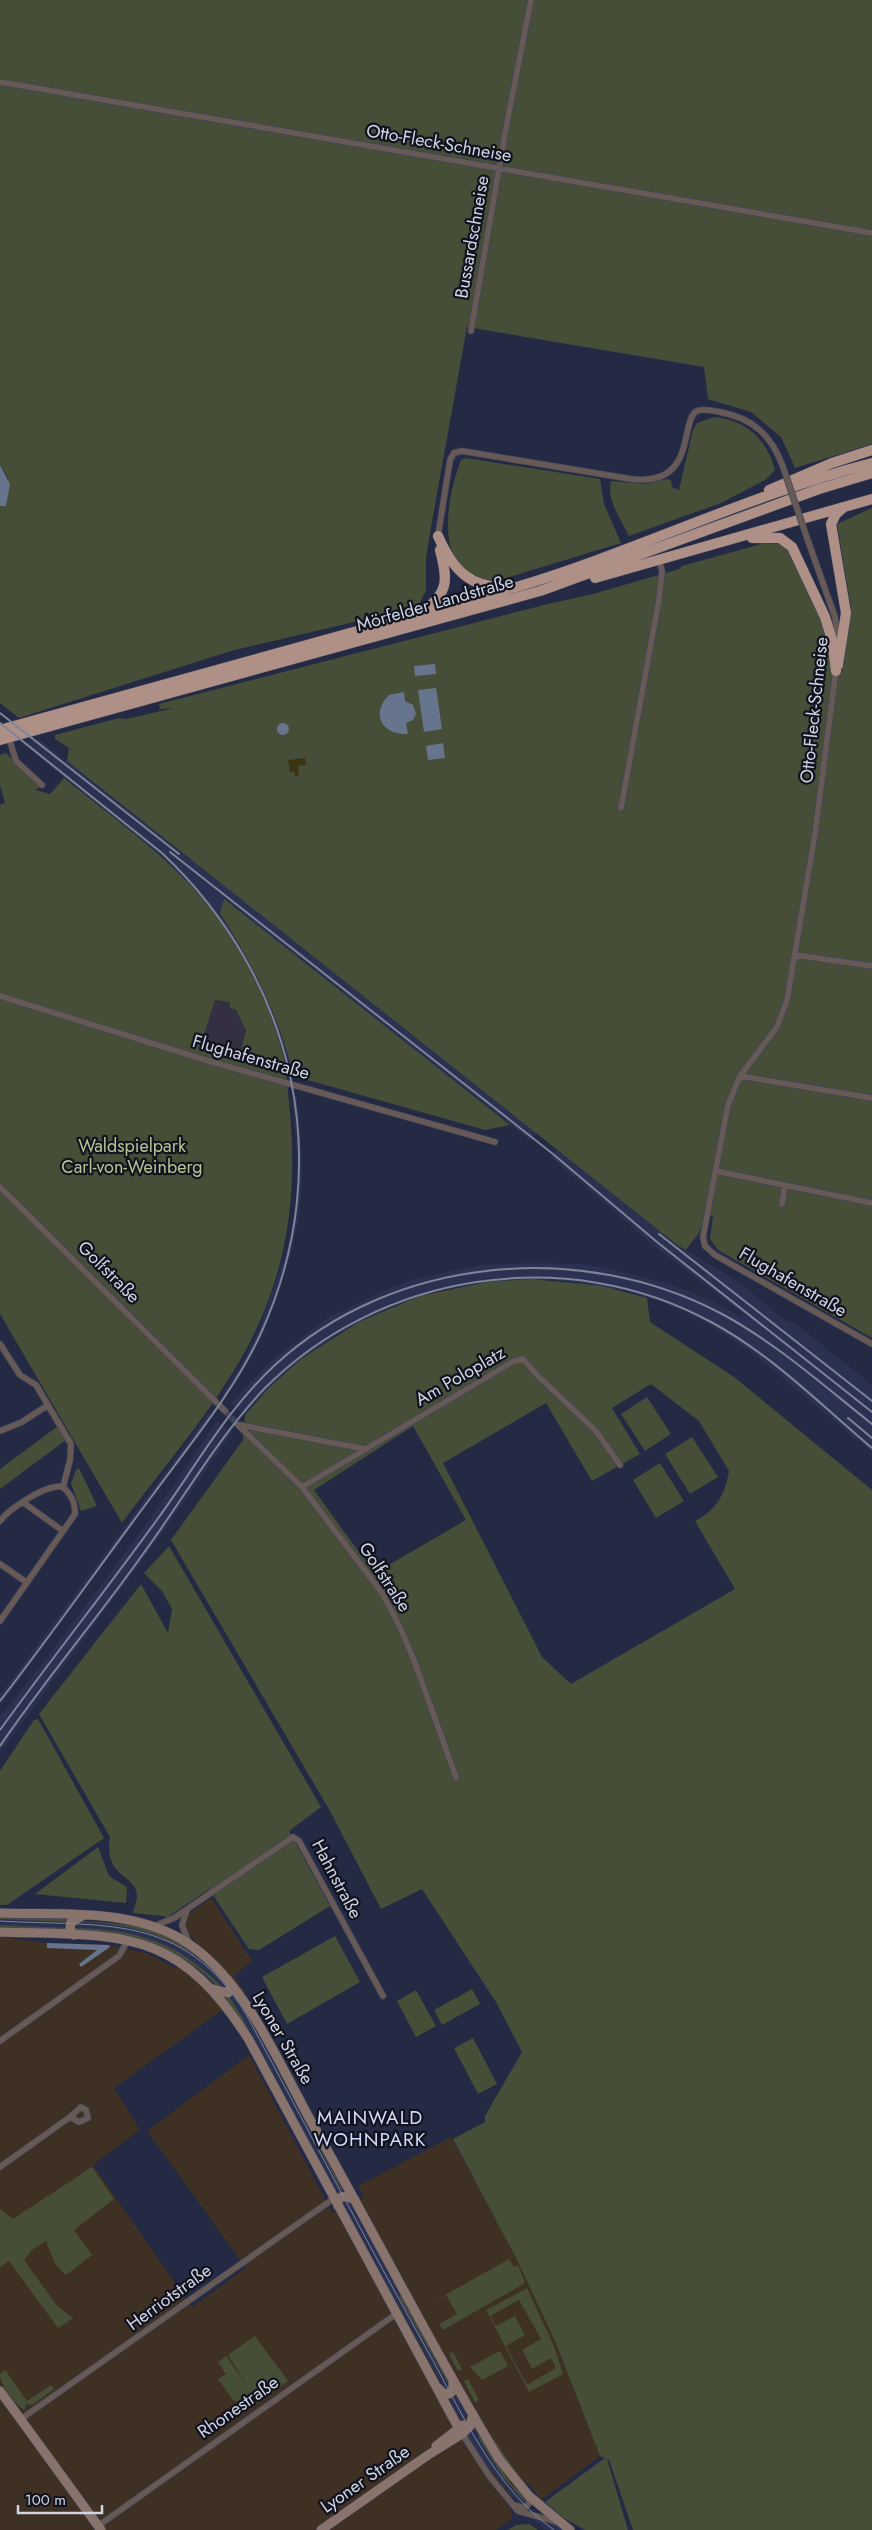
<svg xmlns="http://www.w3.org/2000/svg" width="872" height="2530" font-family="Jost,sans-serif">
	<rect width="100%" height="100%" fill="#242a43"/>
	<path fill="#3e3023" d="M210,1899h2l40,62 -18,15 12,17 -132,95 26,42 -47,35 99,142 54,-39 -99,-137 102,-76 83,158 32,-16 -6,-11 93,-49 66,122 38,82 45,115 -59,44 -12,-17 -24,18 7,10v8l-16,11h-496v-593l47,6 62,2 37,8 29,15 20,-26 -10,-15 4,-13z"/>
	<path fill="#353041" d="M215,1000l15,2 16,29 -6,21 -38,-10z"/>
	<path fill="#2b3251" d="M39,739l498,394 -6,8 -307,-241 -3,13 18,29 39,79 15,52 -6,-1 -5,-23 -19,-52 -28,-53 -24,-36 -69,-68 -119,-96z
		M297,1096l5,58v29l-3,33 -7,35 -29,83 -17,32 -20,31 -4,-3 20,-30 16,-32 29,-82 7,-34 3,-33v-29l-5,-57z
		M557,1149l119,95 63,38 49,41 4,-2 80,64v67l-122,-101 -39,-26 -47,-22 -37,-12 -73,-11 -67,2 -50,9 -41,14 -58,29 -37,25 -45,42 -11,14 -14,-12 40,-42 58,-44 61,-29 25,-9 41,-9 29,-5 47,-2 49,1 25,4 61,15 43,17 32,17v-4l-86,-66 -105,-90z
		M209,1413l4,2 -213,291v-11z
		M217,1421l15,12 -70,100 -162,220v-37l37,-45 113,-152z
		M0,1916l74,2 -8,10 -66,2z
		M77,1921l62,5 50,21 39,36 -2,6h-6l-35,-30 -53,-22 -58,-9z
		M234,1990l114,202 -14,2 -114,-201z
		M340,2200l11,3 21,39 8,9 73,134 -7,7z
		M458,2395l11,20 -12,6 -11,-21h6z
		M476,2430l19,33 32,41 -7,2 -35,-43 -18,-29z
		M533,2519l22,5 9,6h-18z"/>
	<path fill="#474e38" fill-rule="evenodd" d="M0,0h872v444l-77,24 -14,-31 -30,-25 -43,-13 -4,-32 -237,-40 -36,200 -5,31v32l-8,17 -187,44 -212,67 -19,-15v-197h6l2,-28 -8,-13z
		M714,417c32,3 53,22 61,53l-10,10 -44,23 -92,33c-8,-17 -23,-36 -18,-55l35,3 20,-5 5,1 1,7 7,3 14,-60 4,-7z
		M466,458l134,21 4,25 17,39 -121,37c-69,3 -55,-78 -39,-120z
		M872,508v830l-154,-88 -8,-11 3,-23h-8l-6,17 -13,17 -10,-6 -609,-483 2,-13 -14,-9v-4l64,-17 7,1 48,-11 -14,1 -1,-5 389,-100 45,-10 86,-25 3,-3 83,-23 12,1 3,-3 12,14 33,70 6,39 13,1 7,-57 -14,-84z
		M6,753l8,8 5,-2 5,8 22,17 -11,6 15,4 14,-16c47,38 110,83 147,131 32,41 58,92 71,142 5,17 5,34 7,52 10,93 -2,177 -50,259 -33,57 -78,108 -117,161l-122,-209v-509l5,-2 -5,-18v-30zM215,1000l15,2v6l6,2 10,21 -6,21 -38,-11z
		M224,899l286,226 -25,5 -181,-51 -11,-6c-15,-58 -41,-110 -73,-160z
		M531,1279l71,7 45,12 3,24 84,55 138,113v1040h-239l-24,-70 -2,-1 21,71h-43l-21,-12 -19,-16 60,-44 -5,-2 -45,-115 -38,-81 -64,-121 32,-17v-6l37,-64 -26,-50 -74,-113 -41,20 -51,-98 -159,-271 72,-100 2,-25 24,-27 32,-29 58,-37 61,-26 67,-14zM651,1384l48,37 30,50c-4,23 -12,39 -34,50l40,68 -164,95 -29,-27 -99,-194 103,-60 46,78 48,-27 -28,-46zM413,1426l53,94 -79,46 -23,-7 -50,-69z
		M647,1397l24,37 -26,17 -24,-37z
		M58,1426l8,14 -66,49v-20z
		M692,1437l26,40 -28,17 -25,-40z
		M660,1463l24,38 -28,17 -23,-38z
		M79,1468l18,38 -16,5 -10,-28 5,-13z
		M169,1546l152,261 -32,24 41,75 -71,44 -10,-1 -40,-60 -43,29 -2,-2 -31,-3c1,-5 3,-10 4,-15 1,-25 -34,-18 -27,-61l-71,-123 102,-130 27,49 4,-24 -10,-18 -18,-18z
		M38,1719l66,119 -97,67h-7v-134l34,-51z
		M98,1847l11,29 18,11 -1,16 -91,-9z
		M0,1916l74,2 -6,4 -68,-3z
		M79,1921c53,3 87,4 128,43 -40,-31 -82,-41 -131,-42z
		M0,1925l66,3 2,4 -68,-2z
		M74,1928c62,1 104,14 148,59l-2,2c-40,-43 -86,-54 -143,-57z
		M335,1936l25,46 -73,42 -25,-47z
		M472,1989l8,15 -38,21 -8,-15z
		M416,1990l20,36 -20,11 -19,-36z
		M228,1995l14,22 91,171 -110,-192z
		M242,2002l105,188 -6,-1z
		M473,2038l24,46 -19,10 -24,-46z
		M92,2167l22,32 -40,31 18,25 -26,20 -11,-11 -9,-23 -13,8 -9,11 33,46 16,12 -15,10 -49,-67 -9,6v-58l13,10z
		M509,2259l5,8 4,-2 7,18 -82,47 -4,-6 18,-10 -11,-19 -22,12z
		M527,2288l27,58 9,28 -34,18 -43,-82zM519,2300l22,39 -19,11 10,19 19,-11 5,10 -29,17 -21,-39 19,-11 -10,-19 -19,10 -6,-10z
		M404,2294l49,91 -1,5 -53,-93z
		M255,2336l33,45 -37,26 -18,-7 -15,-21 8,-5 -8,-12 8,-6 23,32 -21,-33z
		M407,2342l43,79 -2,-1z
		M500,2351l8,15 -26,14 -12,-13z
		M453,2352l9,17 -4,2 -9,-17z
		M5,2370l22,31 24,-16 3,4 -22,16 -6,-1 -1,6c-10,-5 -25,-25 -25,-36z
		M468,2379l11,21 -4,2 -11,-21z
		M486,2429l2,2 29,42 -1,1 -11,-12z
		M480,2436l31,48 15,14v5l-23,-26 -25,-40z
		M529,2524l9,6h-30l8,-5z"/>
	<path fill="#3b3312" d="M305,758l1,7 -8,1 1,10h-4v-4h-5l-2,-12z"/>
	<path fill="#66758d" d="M0,465l10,19 -4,22h-6z
		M435,664l1,10 -21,2 -1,-10z
		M436,688l6,41 -18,3 -6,-42z
		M404,692l1,9 8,4 3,9 -3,6 -7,3 2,11c-26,1 -38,-20 -19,-39z
		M277 729a6 6 0 1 1 12 0a6 6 0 1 1-12 0Z
		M443,743l2,15 -17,2 -2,-14z
		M47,1943l62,2 1,2 -29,20 -2,-3 18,-14 -50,-2z"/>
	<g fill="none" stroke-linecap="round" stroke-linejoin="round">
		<path stroke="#3e445b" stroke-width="5.5" stroke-dasharray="5.5 3" stroke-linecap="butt" d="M225,1411l13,14"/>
		<defs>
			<path id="minor" d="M0,82l872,151
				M471,331l35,-203 25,-128
				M438,536l12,-76 4,-7 8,-2 169,28c67,8 48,-59 66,-68 7,-3 16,0 23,1 33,6 52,24 63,55
				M807,538l28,79 3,24
				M836,670l-21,164 -28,166 -10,27 -37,49 -12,29 -25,132 2,9 10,9 157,89
				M9,738l7,23 26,24
				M621,808l38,-208 3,-29 -3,-11
				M795,955l77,11
				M0,996l212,66 283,80
				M740,1076l132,22
				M716,1171l156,32
				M0,1187l216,215
				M782,1204l3,-19
				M0,1344l20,31 16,10 35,59 -1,16 -7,27
				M220,1406l5,5
				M238,1425l64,62 80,106 18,34 15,36 41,114
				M240,1425l125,24
				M0,1431l22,-9 26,-17
				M302,1487l212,-126 9,-2 14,16 59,56 24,34
				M24,1503l39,28
				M0,1521c9,-12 47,-38 63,-34 9,9 12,15 12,27l-75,107
				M0,1564l26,18
				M187,1910l-5,15 7,18
				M154,1926l20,-8 119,-81 6,4 84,155
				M0,2041l119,-85 9,-16
				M81,2107l5,3 2,8 -9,4 -9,-5z
				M0,2167l70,-50
				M21,2419l312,-220
				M461,2432l29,45 28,34 39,11
				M513,2505l12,3 5,-6 -1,-5
				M98,2526l298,-212"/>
			<path id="secondary" d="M0,1913c59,2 128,-5 181,26 62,36 97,123 131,184 63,111 121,227 187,336l30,37 41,34
				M0,1932c122,4 177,-6 249,108l209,387
				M74,1935l-4,-6 1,-7 11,-6
				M213,1989l15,4 3,-7 -3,-6
				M338,2206v-6c4,-6 11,-3 17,0
				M438,2388l5,5 6,1 4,-3v-10
				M0,2391l101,139
				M436,2446l27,-21
				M321,2530l107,-75 34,-21 8,-8 3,-12"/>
			<path id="trunk" d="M769,490l63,-27 40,-13
				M438,536c15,34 32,53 71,51
				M752,538h28l12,9 33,70 7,23 4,31
				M595,578l277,-79
				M422,612c27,-19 26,-32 18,-62
				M838,665l8,-52 -15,-89 5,-10 8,-7
				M0,730l520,-144c119,-36 231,-92 352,-123
				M0,740l540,-149 279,-102 53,-16"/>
		</defs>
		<use href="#minor" stroke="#40455d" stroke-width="7"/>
		<use href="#secondary" stroke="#40455d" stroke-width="10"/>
		<use href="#trunk" stroke="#40455d" stroke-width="11"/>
		<use href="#minor" stroke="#675a56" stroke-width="5.5"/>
		<use href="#secondary" stroke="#89746d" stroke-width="9"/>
		<use href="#trunk" stroke="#ae9087" stroke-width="10"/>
		<path stroke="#7f8499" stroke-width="1" d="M0,1921c104,6 183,-9 246,93 60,112 119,225 181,336 35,62 66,137 127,180"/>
		<path stroke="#7f8499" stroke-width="2" d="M0,713l179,141
			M0,723l162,130c133,126 176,311 99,480 -27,59 -71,111 -109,163 -51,68 -100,138 -152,205
			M170,852l383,302 104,88 215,170
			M659,1234l213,167
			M848,1418l24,20
			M0,1730c52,-72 107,-141 159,-213 37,-51 68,-108 116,-152 118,-109 306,-126 447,-51 54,29 102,72 150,110
			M0,1746c45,-66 97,-127 143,-192 39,-53 76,-118 121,-165 116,-117 302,-146 447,-67 60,32 109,82 161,126"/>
		<defs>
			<path id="minor-bridge" d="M783,467l24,71"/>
		</defs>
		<use href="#minor-bridge" stroke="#40455d" stroke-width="7" stroke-linecap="butt"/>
		<use href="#minor-bridge" stroke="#675a56" stroke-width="5.5"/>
	</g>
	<g text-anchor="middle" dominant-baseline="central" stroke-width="4.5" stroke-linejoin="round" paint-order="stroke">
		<g font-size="18" fill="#d0d4e4" stroke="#11131e">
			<text transform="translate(439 143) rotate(10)">Otto-Fleck-Schneise</text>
			<text transform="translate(472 237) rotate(-80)">Bussardschneise</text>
			<text transform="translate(435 603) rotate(-16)">Mörfelder Landstraße</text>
			<text transform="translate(814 710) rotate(-84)">Otto-Fleck-Schneise</text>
			<text transform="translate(251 1057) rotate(16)">Flughafenstraße</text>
			<text transform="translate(109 1272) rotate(45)">Golfstraße</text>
			<text transform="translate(793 1282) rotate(30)">Flughafenstraße</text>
			<text transform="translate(460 1376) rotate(-30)">Am Poloplatz</text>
			<text transform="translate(385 1577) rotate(57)">Golfstraße</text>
			<text transform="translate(337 1879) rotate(62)">Hahnstraße</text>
			<text transform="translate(283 2038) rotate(60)">Lyoner Straße</text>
			<text transform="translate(169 2297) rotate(-36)">Herriotstraße</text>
			<text transform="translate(238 2407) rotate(-35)">Rhonestraße</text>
			<text transform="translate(365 2479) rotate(-35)">Lyoner Straße</text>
		</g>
		<g font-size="18" fill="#b6c693" stroke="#11131e">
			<text x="132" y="1146">Waldspielpark<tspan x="132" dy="21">Carl-von-Weinberg</tspan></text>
		</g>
		<g font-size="19" letter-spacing="1" fill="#d0d9f9" stroke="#11131e">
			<text x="370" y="2117">MAINWALD<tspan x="370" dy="22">WOHNPARK</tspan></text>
		</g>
	</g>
	<path d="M18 2505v8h84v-8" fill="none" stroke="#d0d4e4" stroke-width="2.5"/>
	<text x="25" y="2505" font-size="15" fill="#d0d4e4" stroke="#11131e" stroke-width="4" paint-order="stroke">100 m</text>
</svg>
